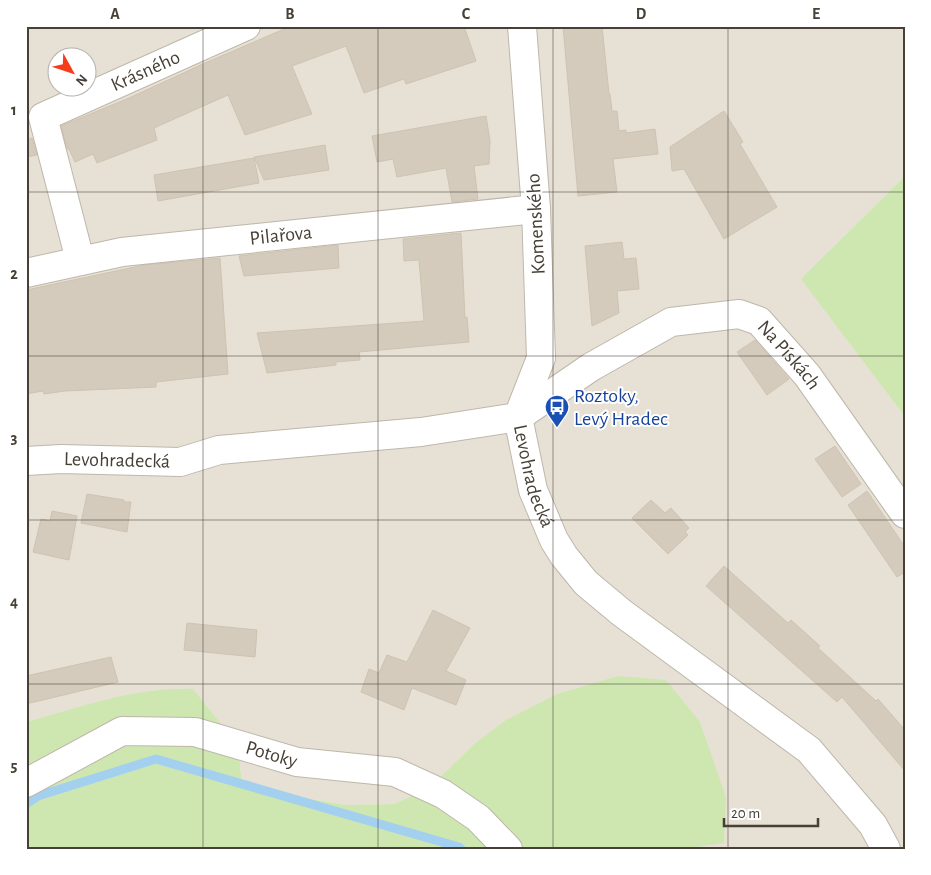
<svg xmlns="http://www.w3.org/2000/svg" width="931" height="875" font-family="'Alegreya Sans',sans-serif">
	<rect width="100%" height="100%" fill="#f3efe7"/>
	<path fill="#e7e1d5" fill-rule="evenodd" d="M26,26h879v150l-103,103 103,138v432h-221l40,-7 -251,-97 -44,43 -35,16 -48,1 -75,-13 -29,-8 -4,-39 -144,-42 -68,19zM58,58h30v30h-30z"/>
	<path fill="#cee7b1" d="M905,176v241l-104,-138z
		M618,676l48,4 34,42 26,75 -2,46 -40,6h-658v-127c55,-15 110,-35 167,-33l45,56 4,39 29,8 75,13 48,-1 35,-16 44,-43 33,-25 51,-26z"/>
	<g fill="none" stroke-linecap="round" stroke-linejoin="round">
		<path stroke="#a4d0ef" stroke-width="9" d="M26,804l12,-8 118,-37 303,88 2,2"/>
	</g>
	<path fill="#d4cbbd" stroke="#cfc3b0" d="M291,26h173l12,35 -70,23 -2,-5 -40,14 -18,-47 -54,20 20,48 -67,21 -17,-40 -74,33 3,12 -60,23 -4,-9 -18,8 -6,-13h-2l-6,-23 68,-28 76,-35z
		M563,26h39l7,68h1l2,17h5l2,20 7,-1v3l29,-4 3,25 -45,5 4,33 -39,4z
		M724,111l19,31 -3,2 37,63 -53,32 -40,-70 -12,2 -2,-24z
		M486,116l4,25 -1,23 -15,2 4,33 -26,3 -6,-34 -49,9 -4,-18 -16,3 -5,-26z
		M32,138l5,17 -11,2v-17z
		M325,145l4,25 -65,10 -10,-23z
		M254,158l5,25 -101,18 -4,-26z
		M461,233l4,85 2,-1 2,25 -110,10 1,8 -24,2v3l-69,8 -10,-40 167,-12 -5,-61 -15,1 -1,-22z
		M622,242l2,17 12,-1 3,31 -22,2 2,22 -27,13 -7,-80z
		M338,245l1,23 -95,8 -5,-20z
		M220,258l8,116 -72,8v5l-91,4 -21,3 -1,-3 -17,3v-104l118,-25z
		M755,340l34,39 -22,16 -30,-43z
		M835,446l26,38 -19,13 -27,-38z
		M867,491l38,56v25l-8,5 -49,-72z
		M87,494l37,6v2h7l-4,30 -46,-9z
		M651,500l14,13 6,-5 18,20 -4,4 3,3 -20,19 -36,-36z
		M52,511l25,5 -8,44 -36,-8 8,-33 9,2z
		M724,566l64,57 3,-3 29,26 -2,2 58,53 2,-2 27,31v41l-63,-74 -5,5 -131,-116z
		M433,610l37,18 -24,43 20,9 -10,25 -44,-17 -8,22 -43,-18 8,-23 10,4 8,-18 20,7z
		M187,623l70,7 -2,27 -71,-7z
		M111,657l7,25 -92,22v-28z"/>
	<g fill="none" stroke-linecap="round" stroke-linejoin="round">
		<defs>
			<g id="minor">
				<path id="s1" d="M80,260l-37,-143 203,-91"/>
				<path id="s2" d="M26,273l96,-21 414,-43"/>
				<path id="s3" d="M518,417l15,73 21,50 10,16 22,27 36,30 187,137 64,75 13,24"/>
				<path d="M518,417l23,-59 -5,-149 -14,-183"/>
				<path id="s4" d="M26,461l35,-2 119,3 39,-12 202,-18 97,-15 73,-50 80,-45 68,-8 20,7 48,54 98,139"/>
				<path id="s5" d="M26,783l96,-52 73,1 102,30 98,10 48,22 35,24 30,31"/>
			</g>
		</defs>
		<use href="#minor" stroke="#beb7aa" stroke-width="30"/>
		<use href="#minor" stroke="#fff" stroke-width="28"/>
	</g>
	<path fill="none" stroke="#464036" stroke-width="1" stroke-opacity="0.55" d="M203,26v823M378,26v823M553,26v823M728,26v823M26,192h879M26,356h879M26,520h879M26,684h879"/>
	<defs>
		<symbol id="bus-pin" viewBox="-11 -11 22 30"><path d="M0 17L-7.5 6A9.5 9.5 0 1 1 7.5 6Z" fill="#1a4fb4" stroke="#fff"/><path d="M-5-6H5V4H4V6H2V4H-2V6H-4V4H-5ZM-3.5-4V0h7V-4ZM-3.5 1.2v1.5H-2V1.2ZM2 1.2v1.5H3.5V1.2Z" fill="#fff"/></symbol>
	</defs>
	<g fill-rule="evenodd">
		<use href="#bus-pin" x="543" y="393" width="28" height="38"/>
	</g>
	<g text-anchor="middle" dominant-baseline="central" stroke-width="4" stroke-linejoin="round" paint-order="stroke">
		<g font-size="20" fill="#464036" stroke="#fff">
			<text stroke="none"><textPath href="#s1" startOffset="260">Krásného</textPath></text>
			<text transform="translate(536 224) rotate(-93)">Komenského</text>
			<text stroke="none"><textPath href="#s2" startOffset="258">Pilařova</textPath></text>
			<text stroke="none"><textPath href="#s4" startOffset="811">Na Pískách</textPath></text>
			<text stroke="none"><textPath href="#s4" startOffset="91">Levohradecká</textPath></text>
			<text stroke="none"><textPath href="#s3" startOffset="61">Levohradecká</textPath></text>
			<text stroke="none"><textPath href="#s5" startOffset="262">Potoky</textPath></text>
		</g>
		<g font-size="20" fill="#164399" stroke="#fff" text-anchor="start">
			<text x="574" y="396">Roztoky,<tspan x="574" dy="23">Levý Hradec</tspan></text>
		</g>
	</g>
	<rect width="931" height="875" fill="none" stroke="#ffffff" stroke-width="55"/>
	<g transform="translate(72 72) rotate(130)"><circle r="24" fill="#ffffff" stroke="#b5b3af"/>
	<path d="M0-4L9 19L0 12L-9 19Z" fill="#f53d1c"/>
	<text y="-8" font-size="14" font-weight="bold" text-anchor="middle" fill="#464036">N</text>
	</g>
	<path d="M724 818v8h94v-8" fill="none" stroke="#464036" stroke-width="2.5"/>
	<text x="731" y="818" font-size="15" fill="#464036" stroke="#ffffff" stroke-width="4" paint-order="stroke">20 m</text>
	<rect x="28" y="28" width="876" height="820" fill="none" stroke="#464036" stroke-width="2"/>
	<g font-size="16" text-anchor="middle" font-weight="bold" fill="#464036">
		<text x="115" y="19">A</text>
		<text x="290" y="19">B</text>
		<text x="466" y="19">C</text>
		<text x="641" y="19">D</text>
		<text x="816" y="19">E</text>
		<text x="14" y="115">1</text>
		<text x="14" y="279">2</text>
		<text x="14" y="443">3</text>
		<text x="14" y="607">4</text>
		<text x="14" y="771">5</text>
	</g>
</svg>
